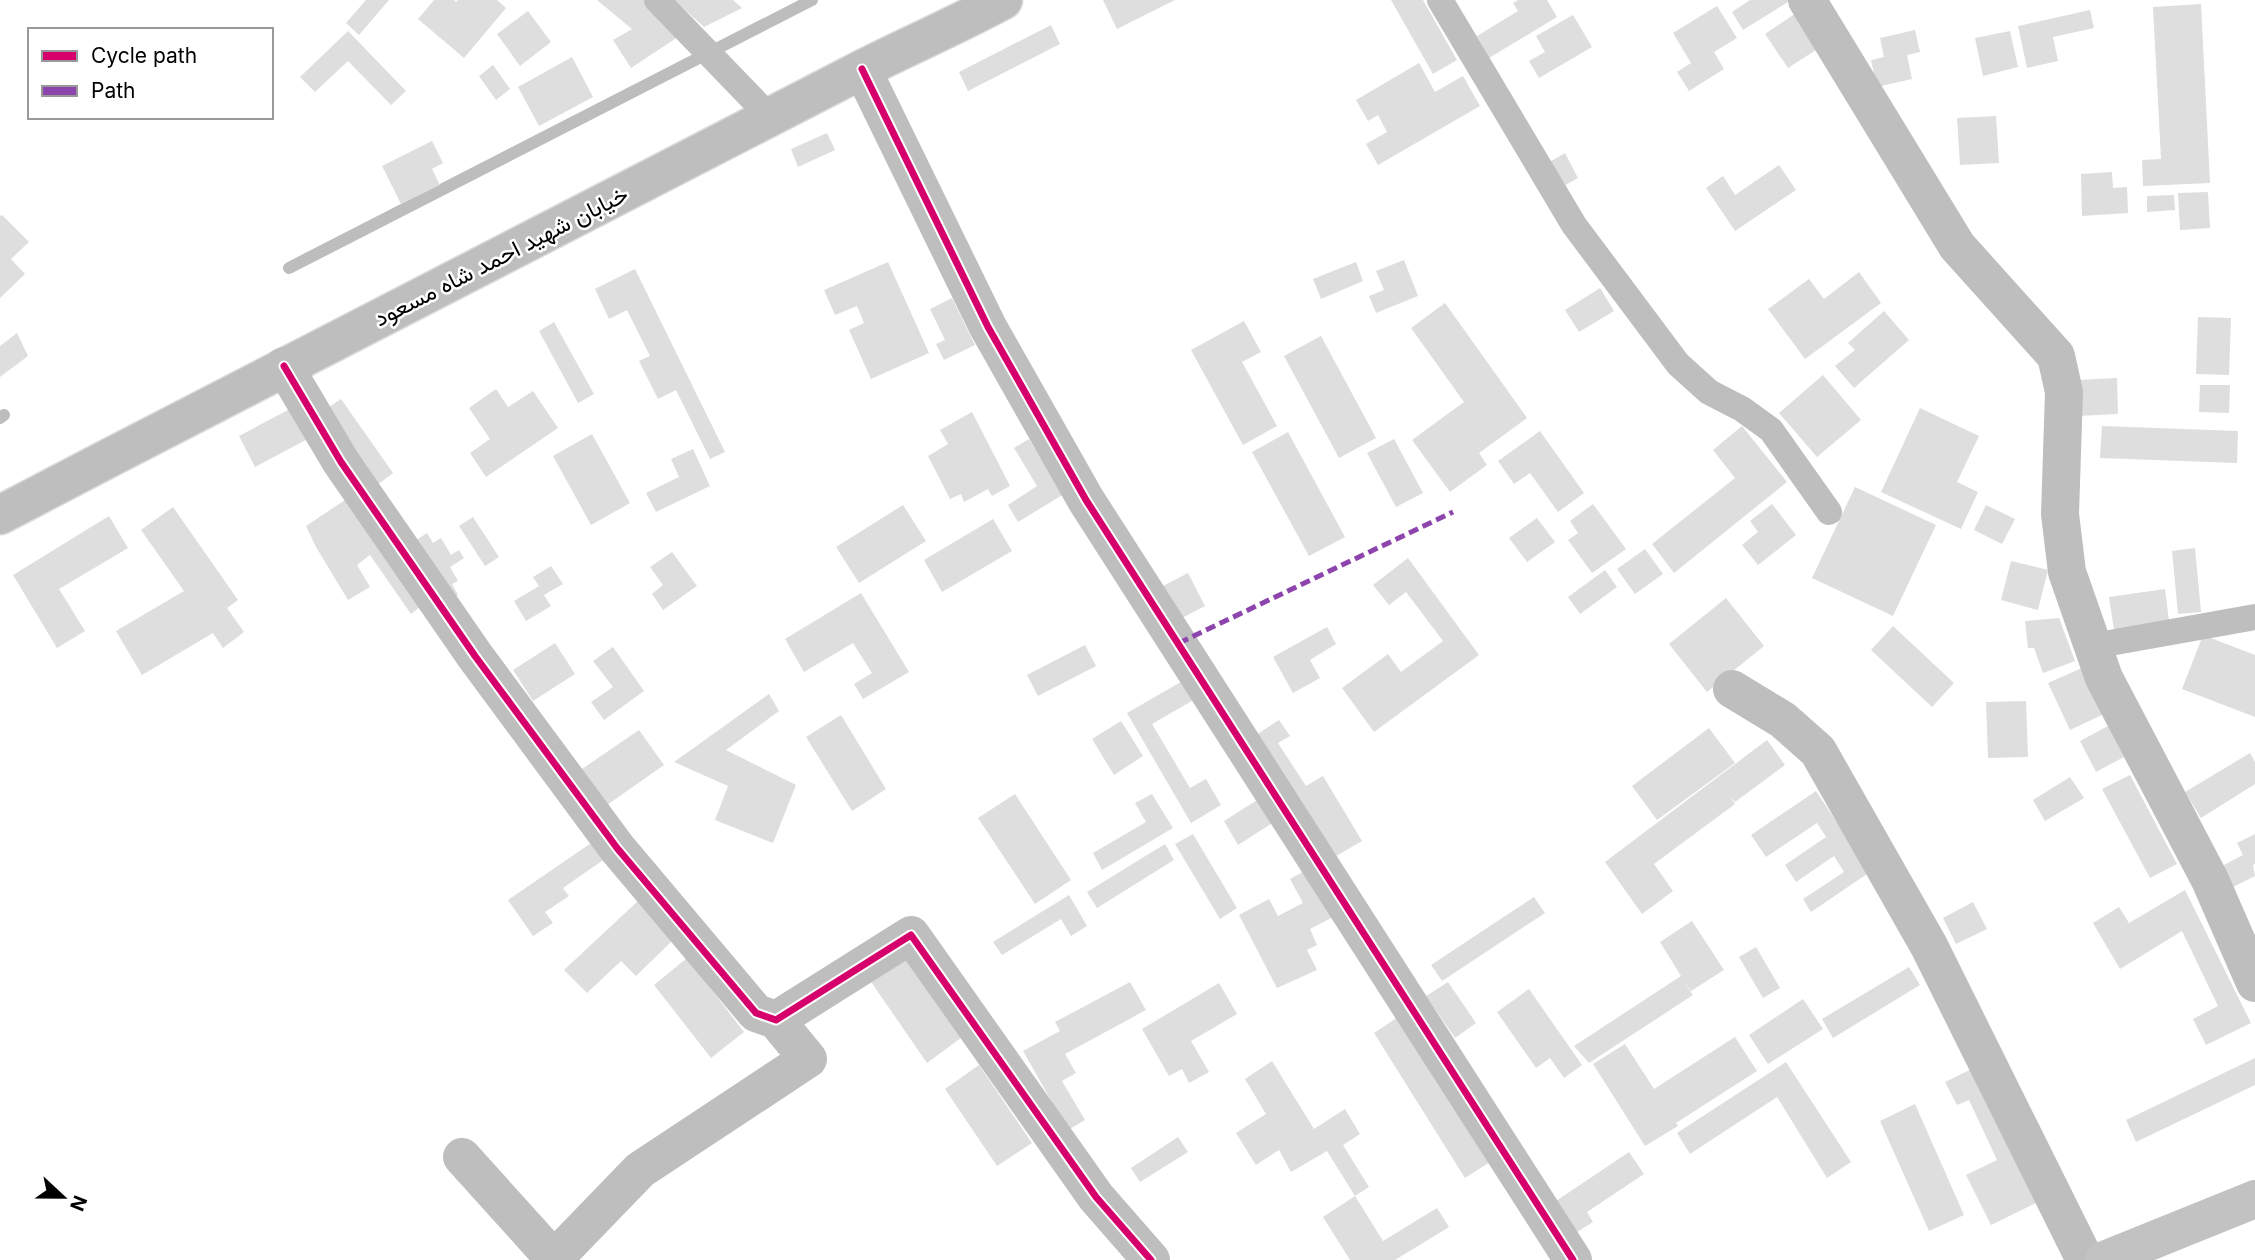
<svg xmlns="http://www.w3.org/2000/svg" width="2255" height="1260" font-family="Inter,Vazirmatn,sans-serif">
	<rect width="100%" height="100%" fill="#fff"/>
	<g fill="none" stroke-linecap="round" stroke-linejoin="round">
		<path stroke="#bdbdbd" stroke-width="12" d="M289,268l523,-268
			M0,418l4,-3"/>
	</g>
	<path fill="#dedede" d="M366,0h23l-30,35 -13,-12z
		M434,0h20l2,2 2,-2h39l9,8 -42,50 -46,-39z
		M597,0h48l39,33 -53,35 -18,-28 19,-11z
		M674,0h59l9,8 -38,19z
		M1103,0h72l-58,29z
		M1391,0h32l34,60 -24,14z
		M1518,0h29l10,17 -68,41 -12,-22 41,-25 -5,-8z
		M1750,0h41l-48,30 -11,-18z
		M2201,4l9,179 -67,3 -1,-26 19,-1 -8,-152z
		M1717,6l20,32 -23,14 10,17 -35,22 -12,-19 14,-9 -18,-30z
		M2090,10l4,18 -41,9 5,24 -31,7 -9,-42z
		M528,11l23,31 -31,24 -23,-32z
		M1796,13l23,35 -31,20 -23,-34z
		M1573,15l19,32 -53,31 -10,-17 16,-9 -9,-16z
		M1051,25l9,19 -92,47 -9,-19z
		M1915,30l5,22 -13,3 5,24 -35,8 -6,-27 13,-3 -4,-19z
		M348,31l58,60 -15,14 -43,-44 -33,31 -15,-15z
		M2010,31l8,36 -35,9 -8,-38z
		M572,57l21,40 -54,29 -21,-39z
		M1419,63l16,29 28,-16 17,30 -102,59 -12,-21 21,-12 -9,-17 -10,6 -12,-21z
		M493,65l17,24 -14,11 -17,-24z
		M1996,116l3,47 -39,2 -3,-47z
		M827,133l8,17 -37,17 -7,-18z
		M432,141l11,22 -11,6 8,16 -39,19 -19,-38z
		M1565,153l13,25 -18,10 -14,-24z
		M1779,165l17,25 -61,41 -29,-43 17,-12 12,19z
		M2112,172l1,16 14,-1 1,26 -46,3 -1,-42z
		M2208,192l2,36 -30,2 -2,-37z
		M2174,195l1,15 -28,2v-16z
		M2,215l27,27 -18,17 14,15 -25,24v-82z
		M1404,260l14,36 -42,17 -7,-17 15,-6 -8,-19z
		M888,262l41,91 -58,26 -22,-49 15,-7 -7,-17 -22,9 -11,-25z
		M1356,262l7,19 -42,18 -8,-20z
		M635,269l90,183 -15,7 -34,-69 -18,9 -19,-38 11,-5 -23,-46 -18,9 -14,-30z
		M1859,272l22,31 -76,56 -37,-50 41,-30 15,20z
		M1600,288l14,23 -35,21 -14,-22z
		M952,298l23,47 -31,15 -8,-16 9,-4 -15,-31z
		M1445,303l82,115 -48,35 8,12 -37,27 -38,-52 52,-38 -53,-74z
		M1884,311l25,29 -55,48 -19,-22 20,-16 -7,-7z
		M2198,317l33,1 -2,57 -33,-1z
		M1244,321l17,31 -19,10 35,64 -34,19 -52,-95z
		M554,322l40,72 -16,9 -39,-72z
		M17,333l11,23 -28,21v-31z
		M1321,336l55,102 -37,20 -55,-102z
		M1823,375l38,45 -44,37 -38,-44z
		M2117,378l1,36 -39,2 -2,-36z
		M2200,385h30l-1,28 -30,-1z
		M496,389l12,18 25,-16 25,37 -72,49 -16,-24 20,-14 -21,-31z
		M341,399l52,74 -17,13 -53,-75z
		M301,403l16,31 -62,33 -16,-31z
		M1920,408l59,28 -22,46 21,10 -17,37 -80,-37z
		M972,412l38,74 -18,10 -4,-7 -24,13 -3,-8 -11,5 -22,-43 20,-12 -8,-14z
		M1742,426l45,56 -113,91 -22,-29 83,-66 -22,-28z
		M2102,426l136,5 -1,32 -137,-5z
		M1540,431l44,62 -26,19 -28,-39 -16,11 -16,-23z
		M1288,432l57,105 -36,19 -57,-104z
		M592,434l38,69 -39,22 -38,-69z
		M1029,439l35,55 -46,28 -10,-17 29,-19 -23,-38z
		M1394,439l29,54 -27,14 -29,-54z
		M693,449l17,37 -54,26 -10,-19 33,-16 -8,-18z
		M1855,487l81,38 -43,91 -81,-38z
		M351,496l74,107 -14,11 -41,-59 -13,10 13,22 -22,13 -32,-53 -10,-21z
		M1593,504l33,45 -34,24 -24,-33 10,-7 -8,-12z
		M1772,504l24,31 -38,30 -16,-20 16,-13 -8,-11z
		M903,505l23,36 -67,42 -23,-36z
		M1986,505l29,14 -13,25 -28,-14z
		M173,507l65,93 -11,8 17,24 -21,16 -10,-15 -71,42 -26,-44 68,-40 -43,-61z
		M109,516l19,32 -69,41 26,42 -28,17 -44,-73z
		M473,517l26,40 -14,9 -26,-40z
		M1537,518l18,24 -28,20 -18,-24z
		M993,519l19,32 -70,41 -18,-32z
		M427,533l6,10 8,-5 10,17 8,-5 5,8 -14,9 8,14 -6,3 6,11 -7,4 -36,-58z
		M2195,548l6,64 -23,2 -6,-63z
		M1645,549l18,25 -28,20 -18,-25z
		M672,552l25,34 -34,24 -11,-16 11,-9 -13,-18z
		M1408,558l71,97 -105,77 -32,-44 46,-34 13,18 42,-31 -37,-49 -17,13 -16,-20z
		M2011,561l37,9 -10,40 -37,-10z
		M551,566l12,18 -19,11 7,11 -25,15 -12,-20 25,-15 -6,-9z
		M1605,570l12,17 -37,27 -12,-17z
		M1188,573l17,33 -27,14 -17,-33z
		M2165,589l4,32 -55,9 -5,-33z
		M861,593l48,79 -46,27 -9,-15 18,-11 -19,-30 -49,29 -19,-33z
		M1726,598l38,48 -57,46 -38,-48z
		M2059,618l16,43 -32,12 -9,-25h-6l-3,-27z
		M1893,626l61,57 -22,24 -61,-57z
		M1327,627l9,17 -26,16 10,18 -27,15 -20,-36z
		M2203,635l52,20v62l-73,-28z
		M555,643l20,31 -42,27 -20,-31z
		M1085,645l11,21 -58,30 -11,-21z
		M613,647l31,44 -40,29 -13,-18 22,-15 -20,-26z
		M2082,668l22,46 -34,16 -22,-47z
		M1186,679l11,19 -45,26 38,64 16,-9 15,26 -30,18 -64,-110z
		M769,694l10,17 -53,39 70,35 -23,58 -58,-23 13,-34 -54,-24z
		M2026,701l2,56 -40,1 -2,-56z
		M841,715l45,74 -34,22 -46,-74z
		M1279,720l11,16 -12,7 28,43 17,-10 39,65 -31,18 -75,-124z
		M1121,721l22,35 -29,19 -22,-36z
		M2108,726l16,31 -28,15 -16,-31z
		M1709,728l26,35 -78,57 -25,-34z
		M639,730l25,35 -57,40 -25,-36z
		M1767,740l18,25 -50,37 -6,-7 6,9 -81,60 19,27 -31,23 -37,-52z
		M2250,753l5,9v22l-54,34 -16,-26z
		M2130,775l47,89 -27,14 -48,-89z
		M2070,777l14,21 -39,23 -12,-21z
		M1816,791l54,81 -59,40 -8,-13 41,-27 -10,-16 -38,26 -11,-17 41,-28 -9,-14 -51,34 -15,-22z
		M1015,794l56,86 -36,24 -57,-86z
		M1152,794l21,34 -71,42 -9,-17 53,-31 -11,-19z
		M1262,797l15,23 -39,25 -14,-24z
		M1193,834l44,74 -17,11 -45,-75z
		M2255,834v30l-2,1 2,11 -22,11 -11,-21 21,-11 -6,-12z
		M597,839l12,17 -46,32 6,8 -24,16 8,11 -20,13 -25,-36z
		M1165,844l9,16 -77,48 -10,-16z
		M1310,868l25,48 -25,13 7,16 -10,5 10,20 -40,18 -38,-73 30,-16 9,17 25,-13 -13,-24z
		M2185,890l66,133 -45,22 -13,-26 25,-13 -36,-75 -62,38 -27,-46 26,-16 10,16z
		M1069,895l18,31 -16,10 -10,-17 -59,36 -9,-13z
		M1534,897l11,16 -103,68 -11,-16z
		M638,901l35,39 -37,36 -15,-15 -34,32 -23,-23z
		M1973,902l14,27 -31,15 -13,-26z
		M1692,921l32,49 -33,21 -7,-9 9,13 -104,68 -15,-17 107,-70 -21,-34z
		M1756,947l24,41 -17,10 -24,-41z
		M907,952l58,83 -38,28 -58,-84z
		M687,958l57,74 -33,26 -57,-73z
		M1909,967l11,18 -87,53 -11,-19z
		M1130,982l16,28 -81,44 11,19 -14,8 23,39 -17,10 -45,-79 37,-20 -5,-9z
		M1448,982l28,41 -21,15 -29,-42z
		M1219,983l18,31 -46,27 18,31 -20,11 -7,-14 -13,7 -27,-47z
		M1529,989l53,76 -18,13 -14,-20 -14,10 -39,-56z
		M1803,999l20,30 -55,35 -19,-29z
		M1398,1017l92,145 -25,16 -91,-145z
		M1735,1037l22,34 -81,52 2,3 -33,20 -52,-82 32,-20 29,45z
		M2255,1058v27l-119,57 -10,-22z
		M1272,1061l42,68 31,-20 15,25 -17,11 26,42 -14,9 -28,-45 -36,21 -12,-22 -23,15 -20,-32 30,-19 -21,-35z
		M1786,1062l65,100 -24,16 -50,-81 -87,57 -13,-21z
		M979,1065l53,78 -35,23 -52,-77z
		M1978,1066l64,134 -51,25 -25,-50 31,-15 -28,-60 -12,5 -12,-23z
		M1915,1104l49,111 -35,16 -49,-110z
		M1178,1137l10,15 -48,30 -9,-14z
		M1629,1152l15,22 -57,38 6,10 -16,10 -21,-31z
		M1355,1196l28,45 54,-33 12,19 -54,33h-45l-27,-43z"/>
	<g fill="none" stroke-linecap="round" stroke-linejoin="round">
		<defs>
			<path id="primary" d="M0,515c286,-150 574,-296 861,-445 47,-24 96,-45 142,-70"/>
		</defs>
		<use href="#primary" stroke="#dbdbdb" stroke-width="41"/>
		<path stroke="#bebebe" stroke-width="26" d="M657,0l114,118
			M1440,0l134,225 104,139 31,28 33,17 29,21 58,82
			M2093,646l162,-29"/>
		<path stroke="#bebebe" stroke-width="38" d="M1807,0l150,246 99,110 8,36 -4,122 7,58 37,106 106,202 45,103
			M862,69l126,258 98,173 487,760
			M284,366l57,96 134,194 142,192 139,165 20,7 135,-85 185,262 55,63
			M1732,689l51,31 35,31 111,195 156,314
			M462,1157l92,102 86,-89 168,-111 -32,-39"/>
		<path stroke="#c2c2c2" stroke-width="38" d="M2104,1260l151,-61"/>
		<use href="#primary" stroke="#bebebe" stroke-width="38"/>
		<path stroke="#8e44ad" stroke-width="5" stroke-dasharray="10 5" stroke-linecap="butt" d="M1179,643l274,-131"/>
		<defs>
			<path id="cycleway" d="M862,69l126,258 98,173 487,760
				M284,366l57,96 134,194 142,192 139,165 20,7 135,-85 185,262 55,63"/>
		</defs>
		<use href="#cycleway" stroke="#fff" stroke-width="11"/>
		<use href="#cycleway" stroke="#d6006c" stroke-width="7"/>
	</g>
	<g text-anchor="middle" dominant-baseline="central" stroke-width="5" stroke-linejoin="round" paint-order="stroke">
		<g font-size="23" fill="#000" stroke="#fff">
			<text transform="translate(501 256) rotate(-27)">خیابان شهید احمد شاه مسعود</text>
		</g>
	</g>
	<rect x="28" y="28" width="245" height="91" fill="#ffffff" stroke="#999999" stroke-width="2"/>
	<rect x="42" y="51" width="35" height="10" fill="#d6006c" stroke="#999999" stroke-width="2"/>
	<text x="91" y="63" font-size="21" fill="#000000">Cycle path</text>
	<rect x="42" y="86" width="35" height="10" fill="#8e44ad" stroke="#999999" stroke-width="2"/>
	<text x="91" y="98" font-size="21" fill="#000000">Path</text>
	<g transform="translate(63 1197) rotate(112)" stroke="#ffffff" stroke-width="5" paint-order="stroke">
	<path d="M0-5L12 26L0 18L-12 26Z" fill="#000000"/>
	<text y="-10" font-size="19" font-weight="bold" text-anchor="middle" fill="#000000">N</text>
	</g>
</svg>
